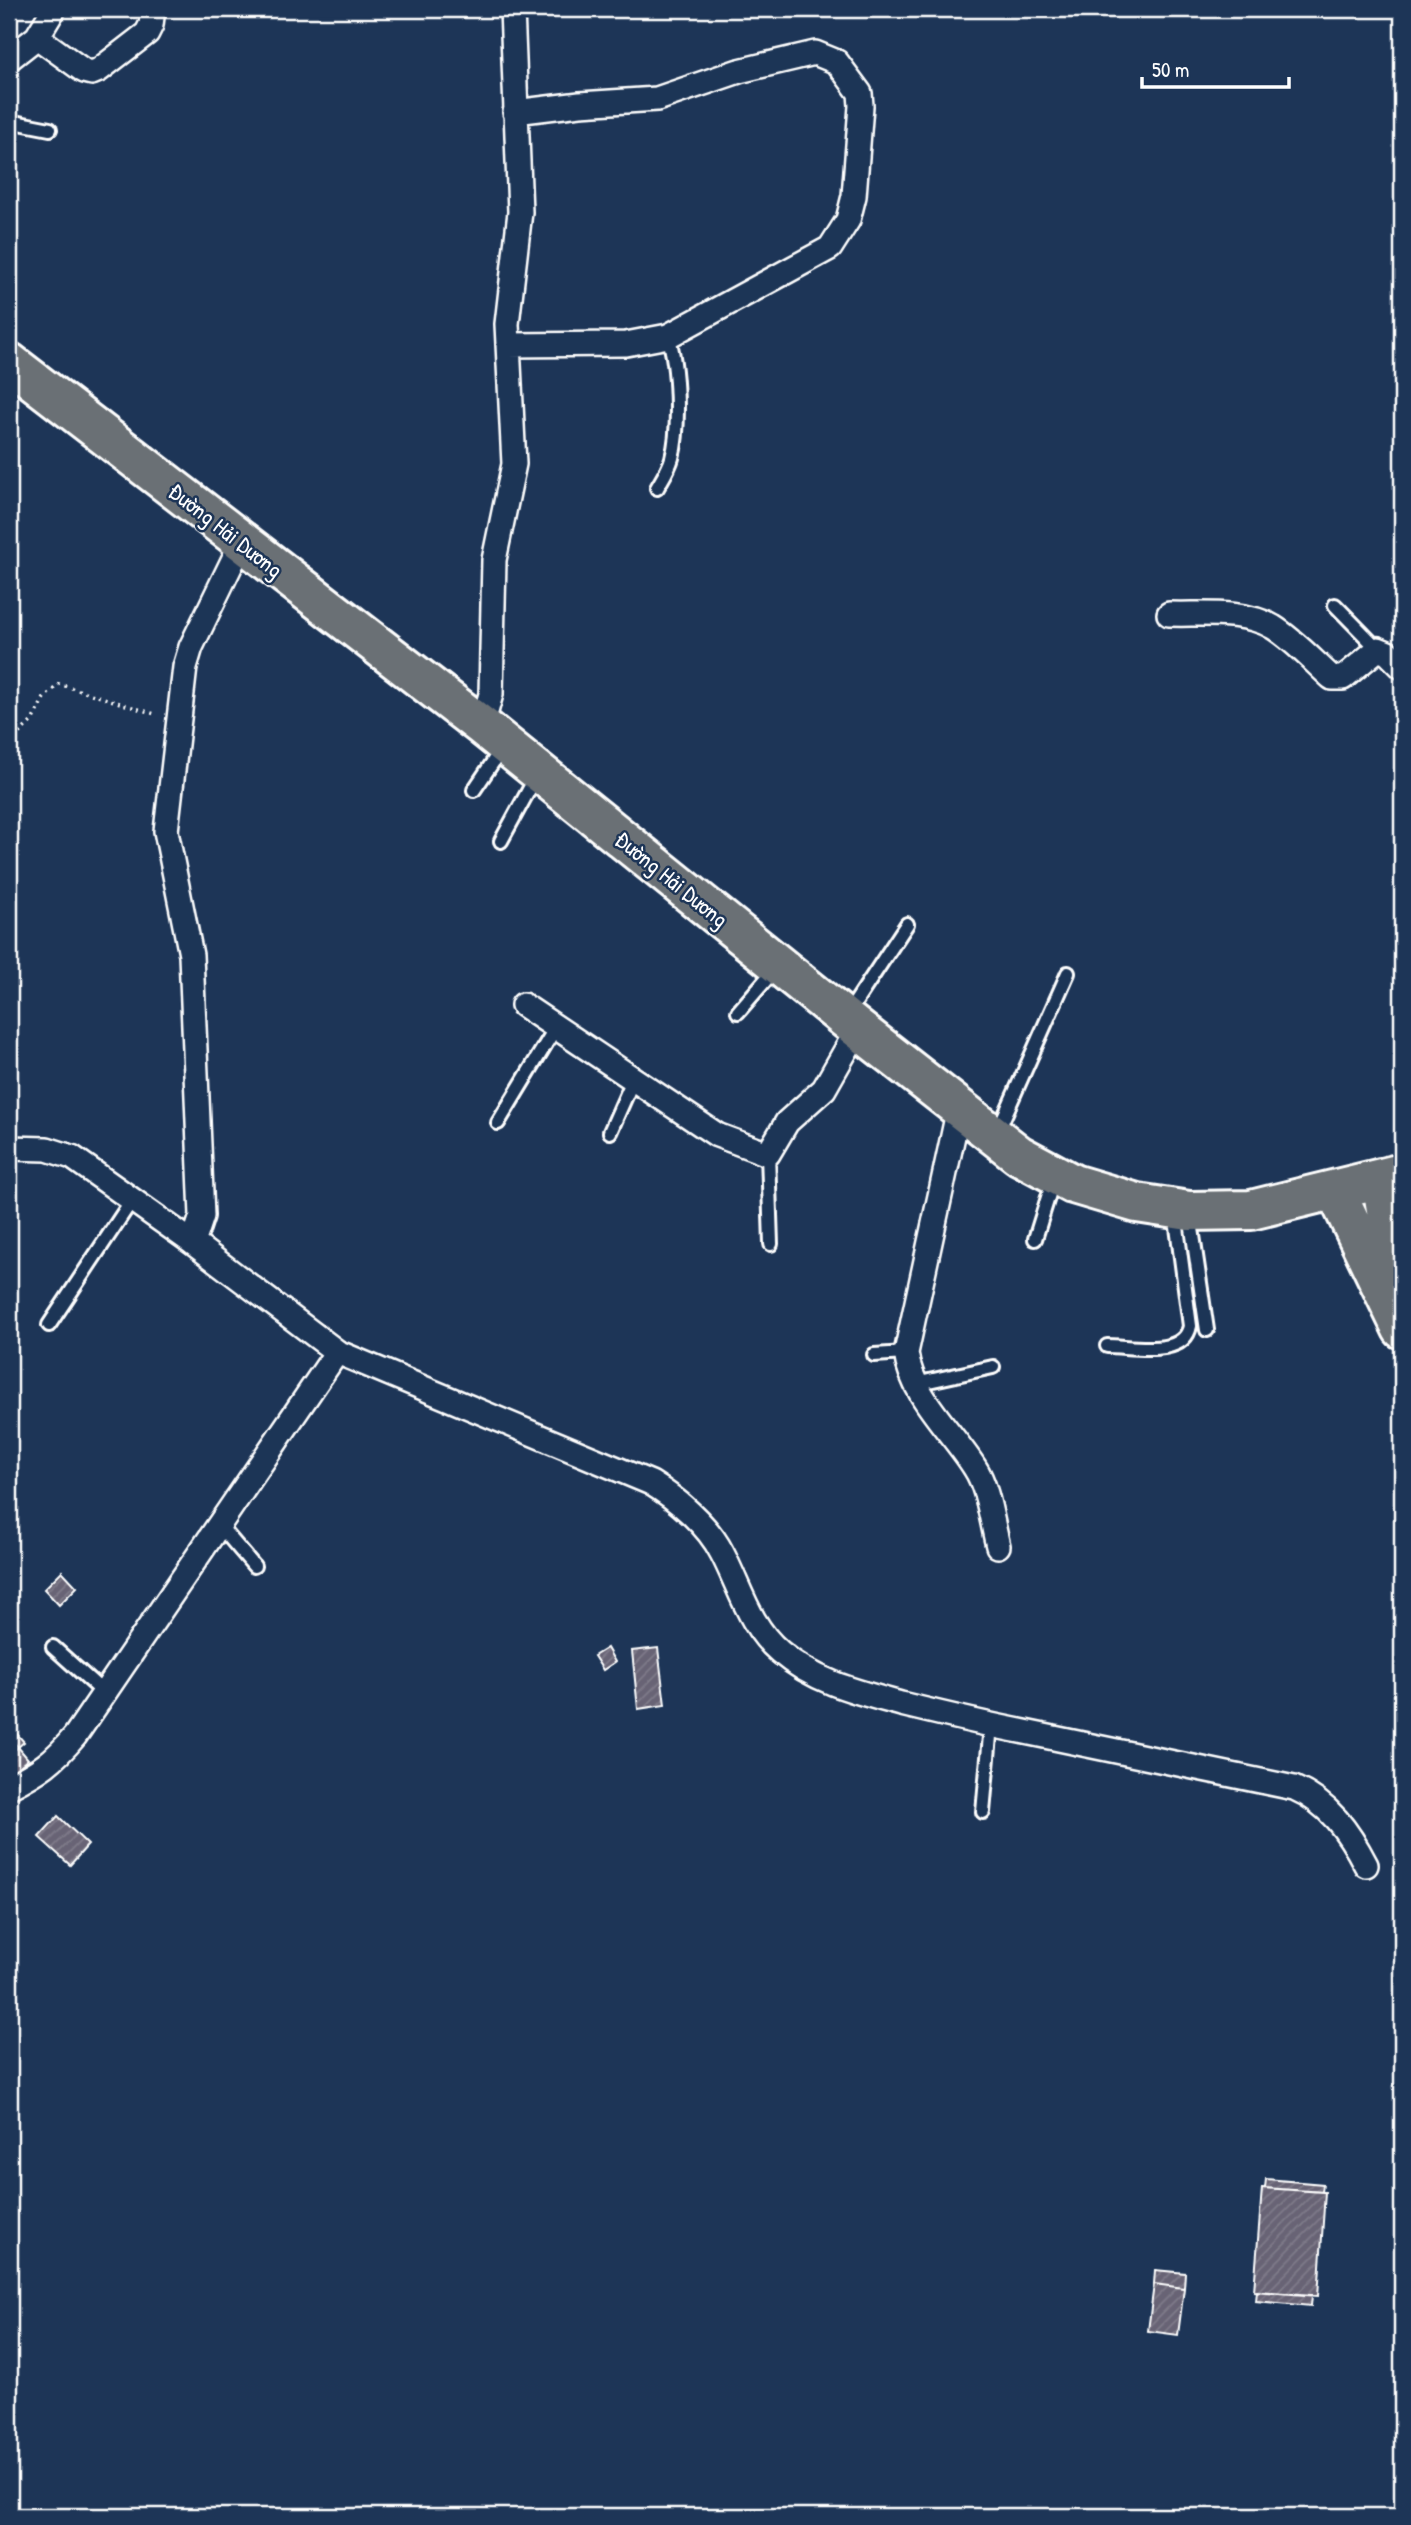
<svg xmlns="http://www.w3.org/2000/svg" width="1411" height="2525" font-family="'Patrick Hand',sans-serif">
	<defs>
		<pattern id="building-hatch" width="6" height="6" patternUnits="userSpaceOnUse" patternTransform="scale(1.75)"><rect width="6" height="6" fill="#686475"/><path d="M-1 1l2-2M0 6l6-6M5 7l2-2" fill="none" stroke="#7f7b8a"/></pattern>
	</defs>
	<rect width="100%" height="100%" fill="#1d3557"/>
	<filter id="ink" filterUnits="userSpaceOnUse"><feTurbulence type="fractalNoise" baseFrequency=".0143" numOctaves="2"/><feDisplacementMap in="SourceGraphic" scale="14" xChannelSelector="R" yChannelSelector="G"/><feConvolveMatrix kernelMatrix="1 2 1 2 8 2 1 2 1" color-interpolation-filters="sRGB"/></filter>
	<g filter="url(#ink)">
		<path fill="url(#building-hatch)" stroke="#fff" stroke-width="2" d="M62,1571l15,16 -18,18 -15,-16z
			M607,1648l8,14 -12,8 -9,-14z
			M658,1648l7,57 -27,4 -6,-58z
			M9,1725l15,17 -6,5 -9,-10z
			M9,1737l9,10 -9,8z
			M18,1747l10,12 -15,13 -4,-4v-13z
			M58,1816l30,29 -18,20 -31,-28z
			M1266,2179l57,5 -1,8 -57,-4z
			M1262,2188l63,4 -7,104 -64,-5z
			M1155,2270l30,3 -1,15 -30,-4z
			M1154,2284l30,4 -6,47 -30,-4z
			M1257,2291l55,4 -1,11 -55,-5z"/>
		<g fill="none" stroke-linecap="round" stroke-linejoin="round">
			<defs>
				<path id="service" d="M9,121l41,8
					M657,488c5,-9 12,-19 15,-30 8,-30 6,-92 -4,-122
					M1335,605l43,44
					M474,790l29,-43
					M501,841l36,-66
					M738,1012l38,-44
					M847,1015l60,-91
					M498,1123l58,-96
					M610,1132l23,-52
					M997,1133l71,-160
					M768,1154l3,90
					M1190,1215l17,115
					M1035,1239l19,-61
					M49,1325l83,-125
					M1107,1346c25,0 77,12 83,-20l-15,-114
					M874,1355l32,-2
					M915,1384l78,-17
					M219,1525l35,41
					M53,1647l51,46
					M983,1812l8,-87"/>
				<path id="minor" d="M37,37l47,34 8,2 7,-3 48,-37 4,-8 2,-16
					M9,59l28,-22 17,-28
					M508,345l118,-1 42,-8 162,-88 18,-28 6,-24 7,-90 -1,-13 -23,-31 -22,-9 -76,18 -82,28 -77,5 -65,8
					M1169,614c33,1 75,-4 104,13 21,13 41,35 59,51h11l35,-29 10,4 14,14
					M482,726l9,-32 3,-134 20,-96 -7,-140 13,-112 -8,-203
					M523,1005l194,130 51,19 19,-32 37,-33 34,-60
					M959,1108l-53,245c6,44 46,78 69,115 13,19 17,55 23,78
					M9,1148l38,1 25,8 121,86 144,109 314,131c26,16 57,42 71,70 18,34 27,73 58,99 35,30 77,40 121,52 41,10 82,20 124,28 89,19 180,37 269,56 35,15 55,44 72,77
					M193,1243l9,-27 -11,-261 -25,-124 19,-164 6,-20 51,-105
					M9,1787c31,-16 44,-25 66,-51l262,-384"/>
				<path id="trunk" d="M9,362l473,364 376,303 161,126 54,29 64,19 52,8 62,-1 151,-37
					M1381,1178l7,44 14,43
					M1335,1190l67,139"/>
			</defs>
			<use href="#service" stroke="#fff" stroke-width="18"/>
			<use href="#minor" stroke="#fff" stroke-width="28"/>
			<use href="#trunk" stroke="#fff" stroke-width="44"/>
			<path stroke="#fff" stroke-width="3.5" stroke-dasharray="2 5" stroke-linecap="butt" d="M9,743l23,-22 12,-23 15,-14 99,31"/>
			<use href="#service" stroke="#1d3557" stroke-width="12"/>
			<use href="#minor" stroke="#1d3557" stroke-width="23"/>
			<use href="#trunk" stroke="#6a7074" stroke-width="38"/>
		</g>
	</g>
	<g text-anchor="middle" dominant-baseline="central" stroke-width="5" stroke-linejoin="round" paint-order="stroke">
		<g font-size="23" fill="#fff" stroke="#1d3557">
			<text transform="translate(226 530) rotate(38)">Đường Hải Dương</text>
			<text transform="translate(672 879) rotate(39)">Đường Hải Dương</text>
		</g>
	</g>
	<rect width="1411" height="2525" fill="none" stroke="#1d3557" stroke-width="35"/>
	<rect x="18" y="18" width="1376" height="2490" fill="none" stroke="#fff" stroke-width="2.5" filter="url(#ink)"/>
	<path d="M1142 77v10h147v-10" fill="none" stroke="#ffffff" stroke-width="3.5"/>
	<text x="1152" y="77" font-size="21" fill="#ffffff" stroke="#1d3557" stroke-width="5" paint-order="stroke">50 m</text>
</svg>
